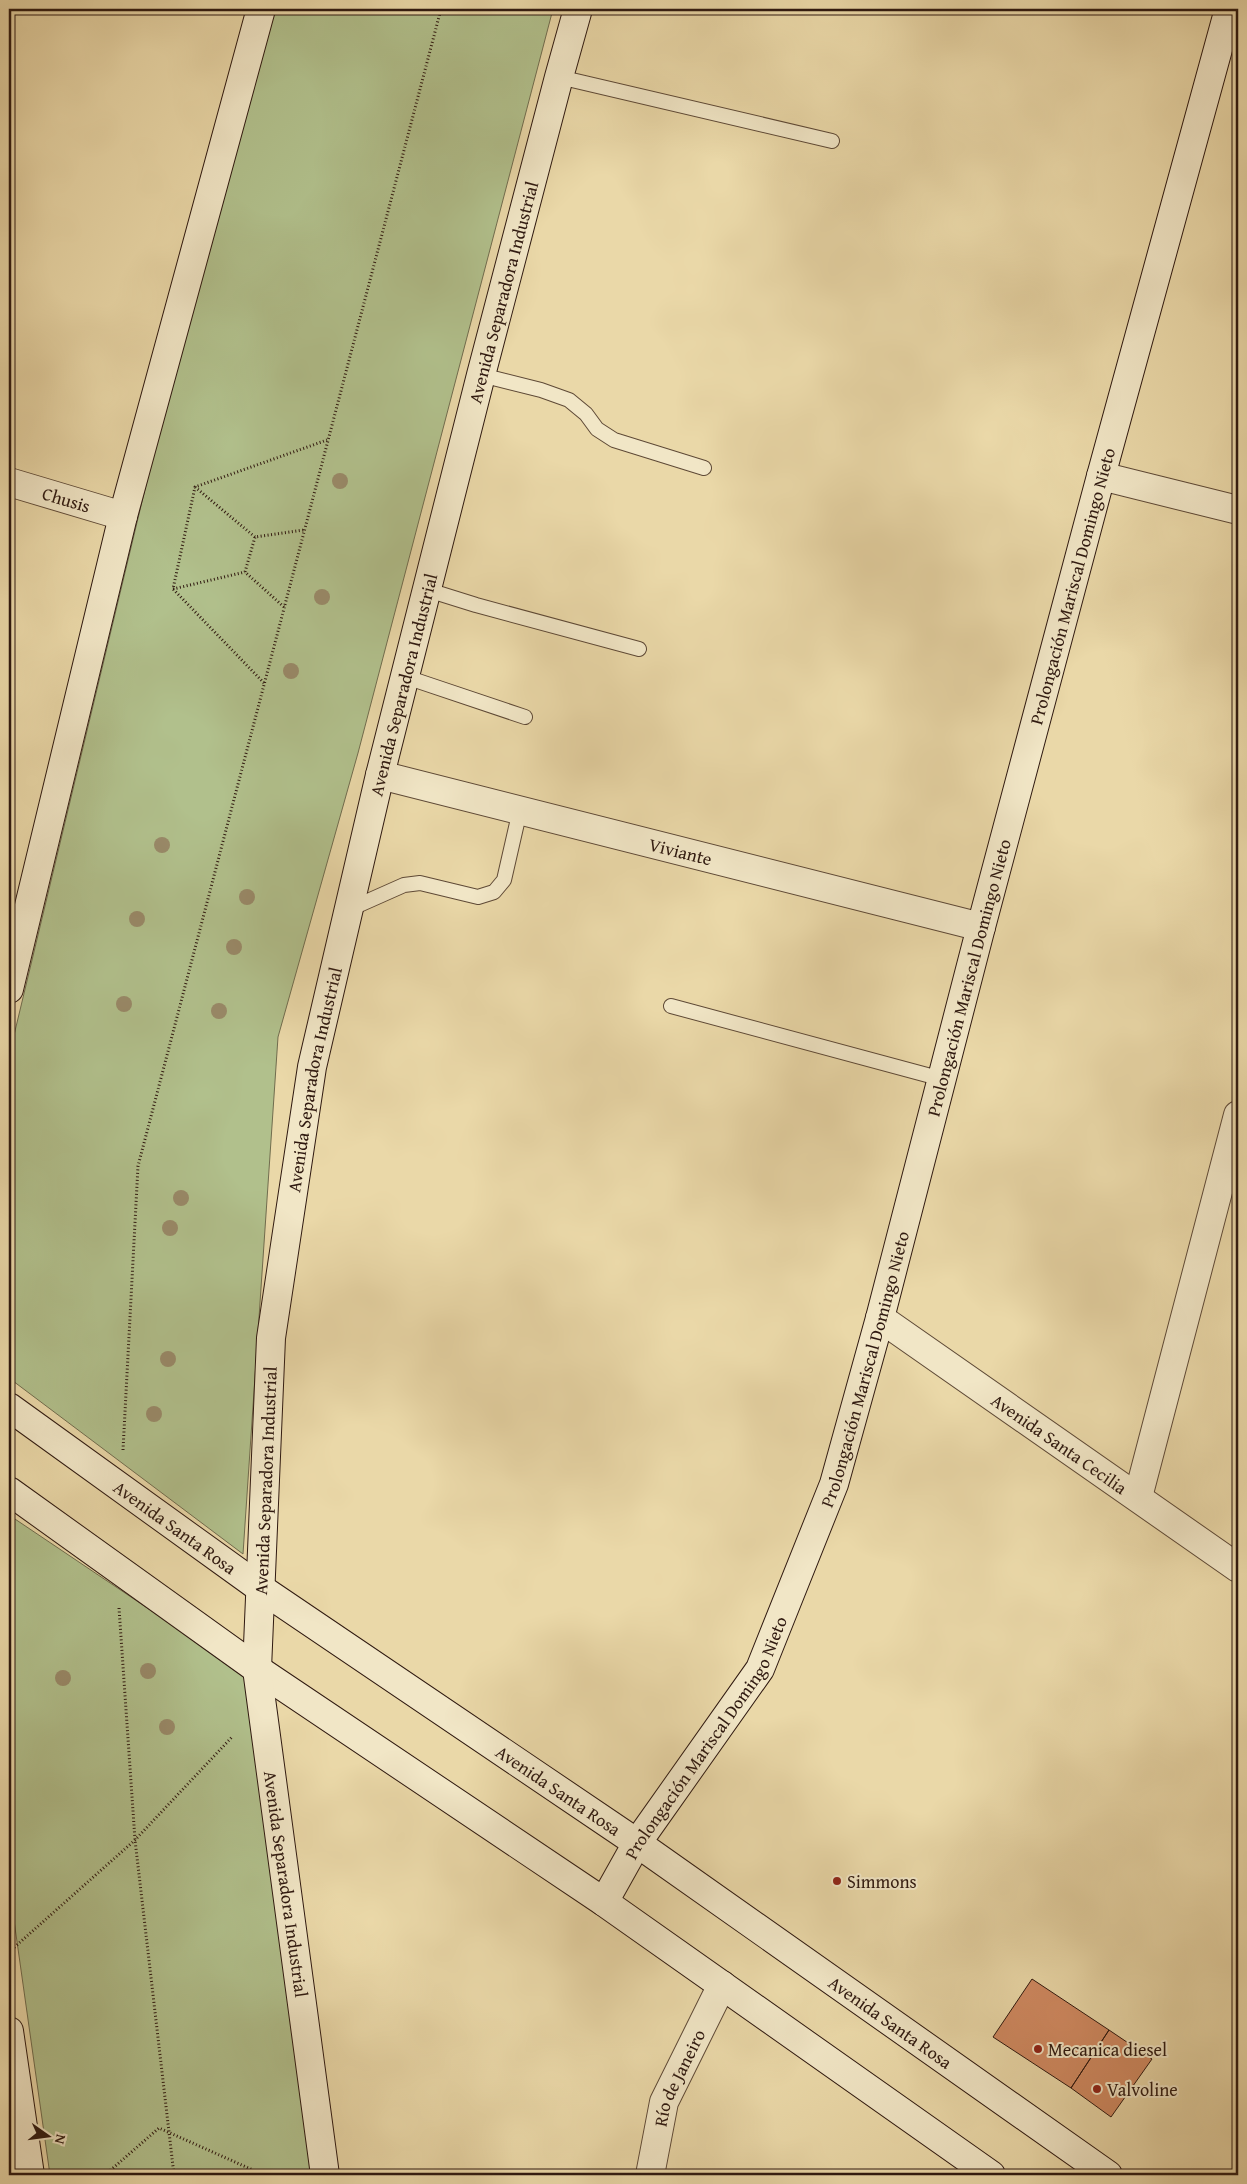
<svg xmlns="http://www.w3.org/2000/svg" width="1247" height="2184" font-family="'Gentium Book Plus',serif">
	<rect width="100%" height="100%" fill="#ead8a8"/>
	<filter id="stains"><feTurbulence type="fractalNoise" baseFrequency=".004" numOctaves="4"/><feColorMatrix values="0 0 0 0 .2 0 0 0 0 .09 0 0 0 0 .02 0 0 0 .5 -.17"/></filter>
	<radialGradient id="worn" r=".72"><stop offset=".6" stop-color="#630" stop-opacity="0"/><stop offset="1" stop-color="#630" stop-opacity=".3"/></radialGradient>
	<path fill="#b1c08c" stroke="#706c4e" d="M269,9h284l-195,744 -80,284 -35,517 -234,-176v-322l149,-621z
		M9,1515l235,158 74,502h-268l-41,-290z"/>
	<path fill="#d08a62" stroke="#2f1910" d="M1032,1979l77,51 -38,58 -78,-51z
		M1109,2030l43,29 -41,58 -40,-29z"/>
	<g fill="none" stroke-linecap="round" stroke-linejoin="round">
		<defs>
			<path id="lane" d="M559,77l273,64
				M481,375l60,15 28,10 17,14 11,15 17,11 90,28
				M428,590l48,15 163,44
				M406,677l119,40
				M350,909l54,-24 16,-2 58,14 16,-5 10,-12 16,-70
				M671,1006l271,73"/>
			<g id="street">
				<path d="M1101,476l137,34"/>
				<path id="s1" d="M9,482l114,34"/>
				<path id="s2" d="M380,775l601,152"/>
				<path id="s3" d="M880,1318l358,250"/>
				<path d="M1138,1497l100,-382"/>
				<path id="s4" d="M650,2175l14,-73 58,-117"/>
			</g>
			<g id="secondary">
				<path d="M9,989l114,-473 138,-507"/>
				<path id="s5" d="M9,1407l251,181 377,255 471,332"/>
				<path d="M9,1491l248,178 347,233 387,273"/>
				<path id="s6" d="M604,1902l33,-59 123,-174 74,-185 46,-166 101,-391 120,-451 128,-467"/>
				<path d="M9,2031l21,144"/>
				<path id="s7" d="M325,2175l-68,-506 14,-331 41,-271 68,-292 101,-400 78,-298 19,-68"/>
			</g>
		</defs>
		<use href="#lane" stroke="#5e4936" stroke-width="16"/>
		<use href="#street" stroke="#5e4936" stroke-width="30"/>
		<use href="#secondary" stroke="#2f1910" stroke-width="30"/>
		<path stroke="#2f1910" stroke-width="3" stroke-dasharray="1 2.5" stroke-linecap="butt" d="M195,487l60,50
			M173,589l72,-17
			M284,607l-39,-35 10,-35 49,-7
			M264,683l-91,-94 22,-102 132,-47
			M123,1450l15,-284 303,-1157
			M119,1608l16,232 39,335
			M9,1952l126,-112 98,-104
			M105,2175l54,-47 105,47"/>
		<use href="#lane" stroke="#f1e6c6" stroke-width="14"/>
		<use href="#street" stroke="#f1e6c6" stroke-width="28"/>
		<use href="#secondary" stroke="#f1e6c6" stroke-width="28"/>
	</g>
	<g fill="#998a69">
		<circle cx="340" cy="481" r="8"/>
		<circle cx="322" cy="597" r="8"/>
		<circle cx="291" cy="671" r="8"/>
		<circle cx="162" cy="845" r="8"/>
		<circle cx="247" cy="897" r="8"/>
		<circle cx="137" cy="919" r="8"/>
		<circle cx="234" cy="947" r="8"/>
		<circle cx="124" cy="1004" r="8"/>
		<circle cx="219" cy="1011" r="8"/>
		<circle cx="181" cy="1198" r="8"/>
		<circle cx="170" cy="1228" r="8"/>
		<circle cx="168" cy="1359" r="8"/>
		<circle cx="154" cy="1414" r="8"/>
		<circle cx="148" cy="1671" r="8"/>
		<circle cx="63" cy="1678" r="8"/>
		<circle cx="167" cy="1727" r="8"/>
	</g>
	<g fill="#8f2418" stroke="#f1e6c6" stroke-width="2">
		<circle cx="837" cy="1881" r="5"/>
		<circle cx="1038" cy="2049" r="5"/>
		<circle cx="1097" cy="2089" r="5"/>
	</g>
	<g text-anchor="middle" dominant-baseline="central" stroke-width="4" stroke-linejoin="round" paint-order="stroke">
		<g font-size="18" fill="#2f1910" stroke="#f1e6c6">
			<text stroke="none"><textPath href="#s7" startOffset="1914">Avenida Separadora Industrial</textPath></text>
			<text stroke="none"><textPath href="#s1" startOffset="60">Chusis</textPath></text>
			<text stroke="none"><textPath href="#s6" startOffset="1409">Prolongación Mariscal Domingo Nieto</textPath></text>
			<text stroke="none"><textPath href="#s7" startOffset="1509">Avenida Separadora Industrial</textPath></text>
			<text stroke="none"><textPath href="#s2" startOffset="310">Viviante</textPath></text>
			<text stroke="none"><textPath href="#s6" startOffset="1004">Prolongación Mariscal Domingo Nieto</textPath></text>
			<text stroke="none"><textPath href="#s7" startOffset="1104">Avenida Separadora Industrial</textPath></text>
			<text stroke="none"><textPath href="#s6" startOffset="599">Prolongación Mariscal Domingo Nieto</textPath></text>
			<text stroke="none"><textPath href="#s3" startOffset="219">Avenida Santa Cecilia</textPath></text>
			<text stroke="none"><textPath href="#s7" startOffset="699">Avenida Separadora Industrial</textPath></text>
			<text stroke="none"><textPath href="#s5" startOffset="205">Avenida Santa Rosa</textPath></text>
			<text stroke="none"><textPath href="#s6" startOffset="194">Prolongación Mariscal Domingo Nieto</textPath></text>
			<text stroke="none"><textPath href="#s5" startOffset="670">Avenida Santa Rosa</textPath></text>
			<text transform="translate(286 1884) rotate(82)">Avenida Separadora Industrial</text>
			<text stroke="none"><textPath href="#s5" startOffset="1075">Avenida Santa Rosa</textPath></text>
			<text stroke="none"><textPath href="#s4" startOffset="102">Río de Janeiro</textPath></text>
		</g>
		<g font-size="18" fill="#2f1910" stroke="#f1e6c6" text-anchor="start">
			<text x="847" y="1881">Simmons</text>
			<text x="1048" y="2049">Mecanica diesel</text>
			<text x="1107" y="2089">Valvoline</text>
		</g>
	</g>
	<rect width="1247" height="2184" fill="none" stroke="#ead8a8" stroke-width="30"/>
	<rect x="10" y="10" width="1227" height="2164" fill="none" stroke="#2f1910" stroke-width="2.5"/>
	<rect x="15" y="15" width="1217" height="2154" fill="none" stroke="#2f1910"/>
	<g transform="translate(48 2136) rotate(104)" stroke="#f1e6c6" stroke-width="4" paint-order="stroke">
	<path d="M0-4L9 19L0 12L-9 19Z" fill="#2f1910"/>
	<text y="-8" font-size="14" font-weight="bold" text-anchor="middle" fill="#2f1910">N</text>
	</g>
	<rect width="100%" height="100%" filter="url(#stains)"/>
	<rect width="100%" height="100%" fill="url(#worn)"/>
</svg>
